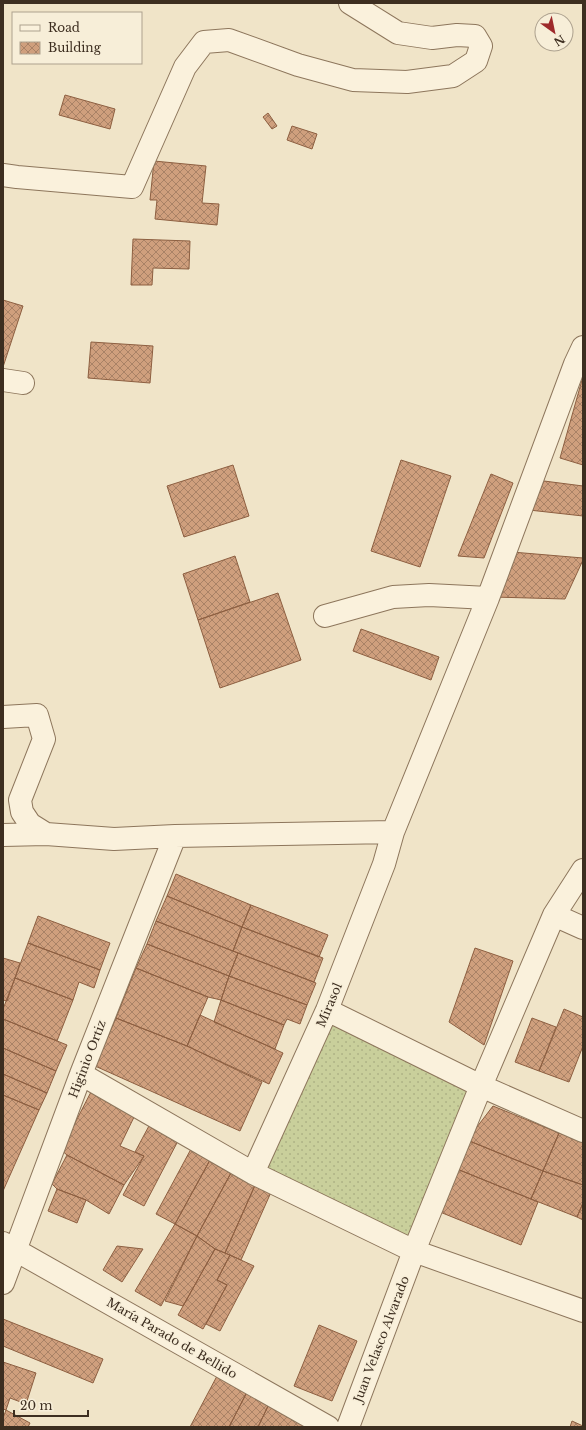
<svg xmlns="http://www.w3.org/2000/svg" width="586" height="1430" font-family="'Libre Baskerville',serif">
	<defs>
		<pattern id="grass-dots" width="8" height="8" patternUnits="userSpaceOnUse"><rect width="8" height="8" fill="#c9cf9b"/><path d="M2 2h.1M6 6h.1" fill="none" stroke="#aeb285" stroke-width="1.8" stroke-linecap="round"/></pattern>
		<pattern id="building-cross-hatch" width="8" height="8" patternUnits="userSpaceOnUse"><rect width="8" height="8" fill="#cf9f7d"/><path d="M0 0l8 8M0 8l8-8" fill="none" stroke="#a98266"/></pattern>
	</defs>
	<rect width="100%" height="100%" fill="#f0e4c8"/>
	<path fill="url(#grass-dots)" d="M327,1010l154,76 -67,165 -161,-78z"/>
	<path fill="url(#building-cross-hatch)" stroke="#8d5f41" d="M65,95l50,14 -5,20 -51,-14z
		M268,113l9,13 -5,3 -9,-12z
		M292,126l25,8 -5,15 -25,-9z
		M154,161l52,5 -4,37 17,1 -2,21 -62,-6 2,-19h-7z
		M133,239l57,2 -1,28 -36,-1 -1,17h-21z
		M3,300l20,6 -20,61z
		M91,342l62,4 -3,37 -62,-5z
		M582,380h1v85l-23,-7z
		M401,460l50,16 -31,91 -49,-16z
		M233,465l16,51 -65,21 -17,-51z
		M491,474l22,9 -29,75 -26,-2z
		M544,481l39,5v30l-54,-6z
		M512,552l71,6v2l-18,39 -72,-2z
		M235,556l15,46 -52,18 -15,-46z
		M278,593l23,67 -81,28 -22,-68z
		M361,629l78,28 -8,23 -78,-29z
		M176,874l75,31 -9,22 -75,-31z
		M167,896l75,31 -9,24 -77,-30z
		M251,905l77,30 -9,22 -77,-30z
		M38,916l72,27 -10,27 -72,-27z
		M156,921l82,32 -9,23 -82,-32z
		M242,927l81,31 -9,24 -81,-31z
		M28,943l72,27 -6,18 -15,-6 -6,18 -58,-22z
		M147,944l82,32 -8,24 -13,-3 -72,-29z
		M475,948l38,13 -29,84 -35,-23z
		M238,953l78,30 -9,22 -78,-29z
		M3,958l17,5 -13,38 -4,-1z
		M136,968l72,29 -21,49 -71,-28z
		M229,976l78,29 -7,19 -13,-5 -3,6 -63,-25z
		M15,978l58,22 -16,41 -54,-22v-10z
		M221,1000l63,25 -9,24 -61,-27z
		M564,1009l19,8v29l-14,36 -30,-11z
		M200,1015l83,38 -14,31 -82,-38z
		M116,1018l71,28 75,36 -22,49 -145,-65z
		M532,1018l24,9 -17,44 -24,-9z
		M3,1019l64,26 -11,26 -53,-23z
		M3,1048l53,23 -9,22 -44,-19z
		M3,1074l44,19 -8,17 -36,-15z
		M92,1090l44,23 -16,33 24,10 -20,29 -57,-30 -6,-5z
		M3,1095l36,15 -36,81z
		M493,1106l66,27 -16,38 -76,-31z
		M150,1124l29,15 -35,67 -21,-11 21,-39 -9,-4z
		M559,1133l24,8v44l-40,-14z
		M467,1140l76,31 -12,28 -74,-30z
		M191,1149l19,11 -35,64 -19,-10z
		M67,1155l57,30 -15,29 -23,-14 -29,-11 -5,-5z
		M210,1160l22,11 -35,65 -22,-12z
		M457,1169l81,33 -17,43 -81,-33z
		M232,1171l24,12 -31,70 -10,-4 -18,-13z
		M543,1171l40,14v18l-6,14 -46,-18z
		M256,1183l16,7 -31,70 -16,-7z
		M57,1189l29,11 -9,23 -29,-12z
		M583,1203v17l-6,-3z
		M175,1224l22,12 -36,70 -26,-15z
		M197,1236l18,13 -32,57 -18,-5z
		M117,1246l26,3 -21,33 -19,-12z
		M215,1249l15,6 -13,25 10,5 -24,44 -25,-14z
		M230,1255l24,11 -34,65 -14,-7 21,-39 -10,-5z
		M3,1319l100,40 -10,24 -90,-37z
		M319,1325l38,16 -25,60 -38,-15z
		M3,1362l33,11 -10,31 -16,-6 -4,12 -3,-1z
		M217,1376l30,16 -18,35h-39z
		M247,1392l22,12 -11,23h-29z
		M269,1404l52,23h-63z
		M6,1410l24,13 -2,4h-25v-9z
		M572,1421l11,5v1h-13z"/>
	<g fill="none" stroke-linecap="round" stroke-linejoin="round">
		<defs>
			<path id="minor" d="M3,175l14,2 115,10 53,-120 19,-25 25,-2 69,25 55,15 54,2 46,-6 23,-15 5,-15 -6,-10 -18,-1 -25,3 -34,-5 -48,-30
				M3,380l20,3
				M325,616l68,-19 36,-2 59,3
				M3,717l34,-2 7,24 -24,61 2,12 8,12 16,10
				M3,835l43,-1 68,5 61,-3 218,-4
				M554,915l29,13
				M327,1010l154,76 102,45
				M81,1074l172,99 161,78 169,60
				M253,1173l74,-163 57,-146 9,-32 95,-234 87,-234 8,-17
				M3,1243l325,184
				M3,1283l78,-209 94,-238
				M348,1427l66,-176 67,-165 73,-171 29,-45"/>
		</defs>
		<use href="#minor" stroke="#8d765c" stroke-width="24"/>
		<use href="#minor" stroke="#faf1dc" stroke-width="22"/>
	</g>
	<g text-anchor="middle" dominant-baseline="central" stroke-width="3" stroke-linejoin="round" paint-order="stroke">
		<g font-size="12" fill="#3d2e20" stroke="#f7eed8">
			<text transform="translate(329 1005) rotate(-67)">Mirasol</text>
			<text transform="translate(87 1059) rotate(-69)">Higinio Ortiz</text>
			<text transform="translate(172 1338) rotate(30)">María Parado de Bellido</text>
			<text transform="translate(381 1339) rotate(-69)">Juan Velasco Alvarado</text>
		</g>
	</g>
	<rect width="586" height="1430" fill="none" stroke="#3d2e20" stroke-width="8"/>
	<rect x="12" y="12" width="130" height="52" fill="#f7eed8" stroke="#ada18e"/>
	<rect x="20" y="25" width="20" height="6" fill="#faf1dc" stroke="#ada18e"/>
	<text x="48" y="32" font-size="12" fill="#3d2e20">Road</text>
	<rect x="20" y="42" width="20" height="12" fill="url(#building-cross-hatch)" stroke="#ada18e"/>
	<text x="48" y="52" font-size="12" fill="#3d2e20">Building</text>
	<g transform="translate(554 32) rotate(147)"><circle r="19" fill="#f7eed8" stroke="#ada18e"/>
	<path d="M0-3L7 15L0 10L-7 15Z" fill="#9e2a2b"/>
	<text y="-6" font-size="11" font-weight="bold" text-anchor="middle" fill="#3d2e20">N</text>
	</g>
	<path d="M14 1410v6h74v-6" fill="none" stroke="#3d2e20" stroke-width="2"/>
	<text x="20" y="1410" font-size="12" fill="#3d2e20" stroke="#f7eed8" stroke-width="3" paint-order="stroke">20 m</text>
</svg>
